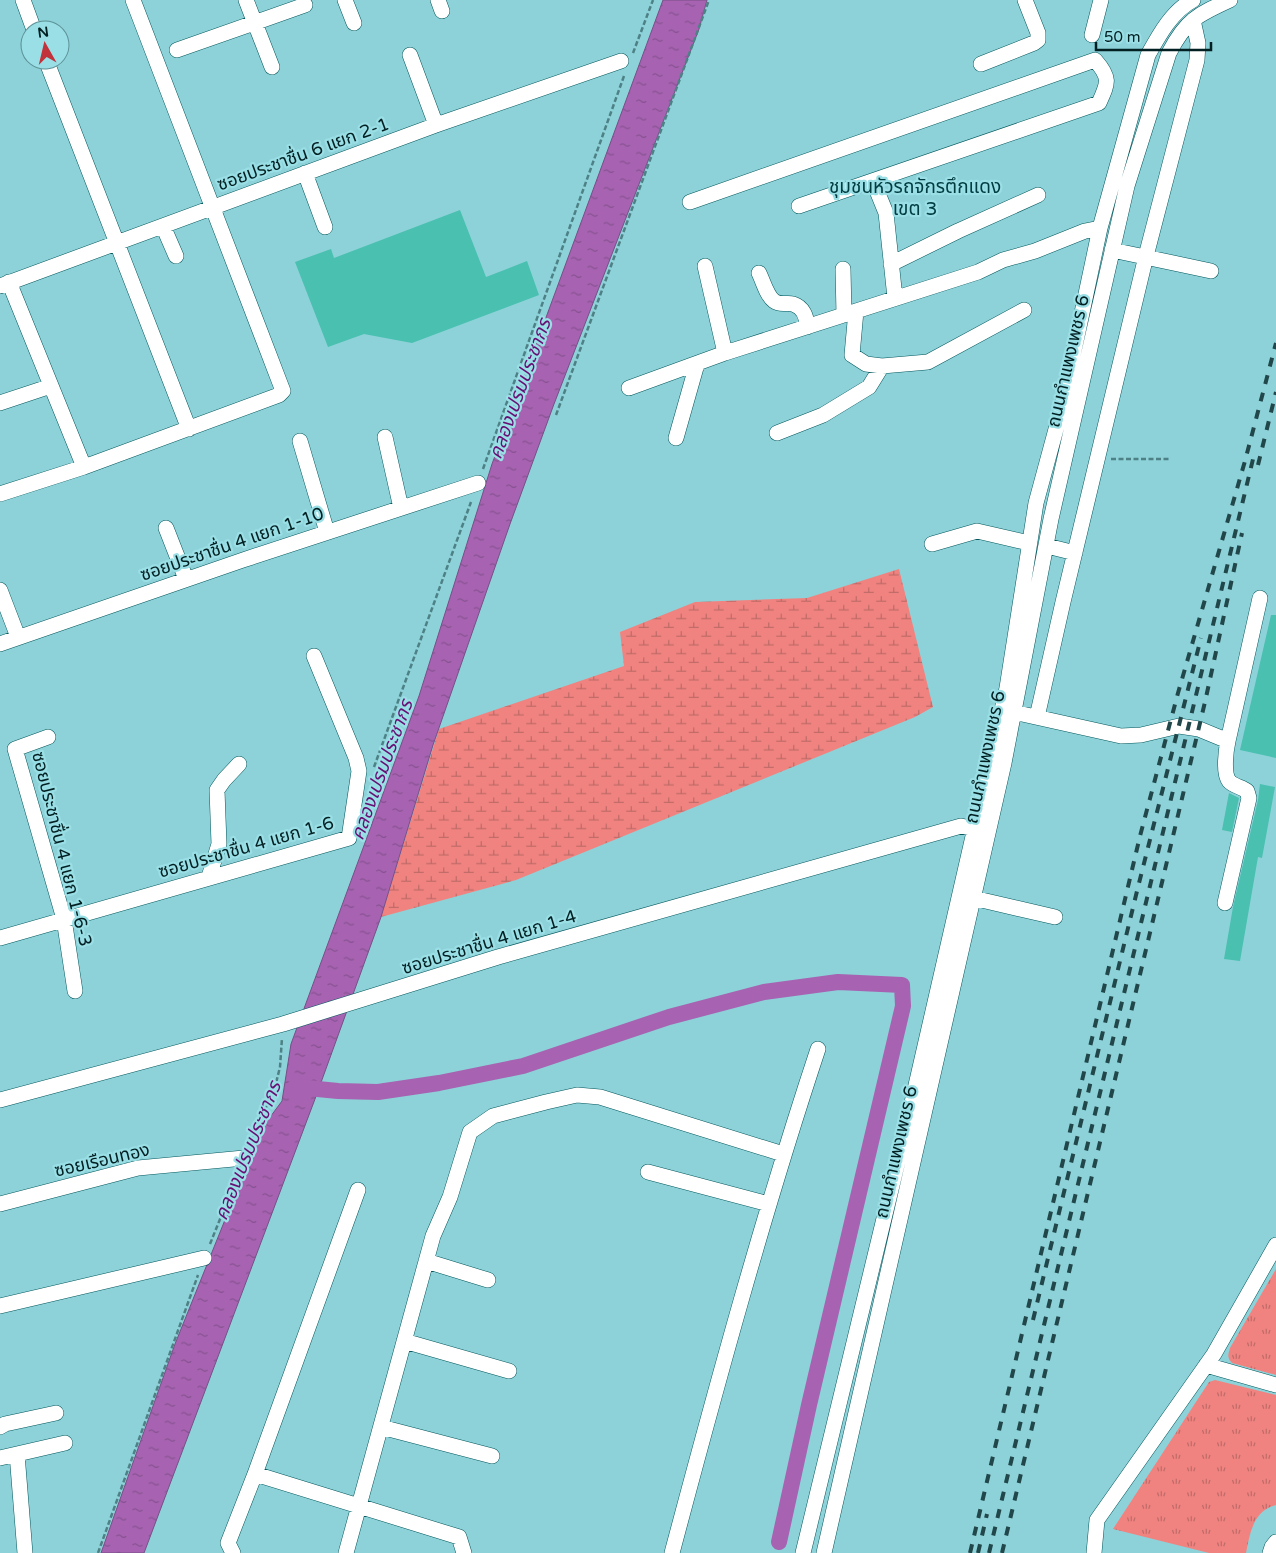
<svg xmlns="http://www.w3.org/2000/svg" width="1276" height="1553" font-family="'Varela Round','Noto Sans Thai',sans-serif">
	<defs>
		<pattern id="grass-tufts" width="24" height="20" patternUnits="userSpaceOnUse" patternTransform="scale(1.25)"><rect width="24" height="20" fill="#f08380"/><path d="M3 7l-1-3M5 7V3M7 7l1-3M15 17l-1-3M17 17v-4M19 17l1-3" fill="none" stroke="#c06b68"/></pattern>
		<pattern id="wetland-marsh" width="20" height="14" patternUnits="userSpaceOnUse" patternTransform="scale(1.25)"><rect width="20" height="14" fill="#f08380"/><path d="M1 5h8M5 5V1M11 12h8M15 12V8" fill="none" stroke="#c06b68"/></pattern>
		<pattern id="water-ripples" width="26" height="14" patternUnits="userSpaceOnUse" patternTransform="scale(1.25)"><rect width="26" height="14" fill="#a763b1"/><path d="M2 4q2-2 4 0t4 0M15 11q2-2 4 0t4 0" fill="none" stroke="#865190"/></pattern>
	</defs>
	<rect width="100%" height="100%" fill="#8dd2d8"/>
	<path fill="url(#grass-tufts)" d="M1276,1269v106l-44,-12c-5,-5 -4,-8 -2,-15z
		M1215,1380l61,15v110c-23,6 -26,28 -30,48h-37l-96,-24 96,-147z"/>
	<path fill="url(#wetland-marsh)" d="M899,569l34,138 -18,10 -399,163 -135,37 58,-188 185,-63 -4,-34 75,-30 112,-4z"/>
	<path fill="url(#water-ripples)" stroke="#764f86" d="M663,0h44l-8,29 -145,375 -44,120 -77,221 -52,172 -66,182 -171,454h-43l74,-209 87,-216 20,-27 9,-57 128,-348 73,-232z"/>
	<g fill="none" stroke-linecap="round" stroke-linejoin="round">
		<path stroke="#a763b1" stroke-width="16" d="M297,1087l41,4 40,1 61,-9 84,-17 146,-49 95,-25 74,-10 64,3 1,21 -94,399 -30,137"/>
	</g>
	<path fill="#49c0b0" d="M460,210l26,67 41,-16 12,34 -127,48 -48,-9 -36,13 -33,-85 36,-13 3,9z
		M1271,615h5v143l-36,-8z
		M1260,784l15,3 -13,71 -4,-1 -18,104 -16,-2 9,-52 25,-107z
		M1229,793l10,5 -7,34 -10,-2z"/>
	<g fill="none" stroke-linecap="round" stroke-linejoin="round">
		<defs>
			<path id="minor" d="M23,0l11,30
				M246,0l26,67
				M345,0l9,23
				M438,0l4,11
				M1092,35l9,-35
				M177,50l128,-45
				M410,55l26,70
				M46,60l143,369
				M981,64l53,-21 4,-3v-7l-13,-33
				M305,173l20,54
				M873,181l13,32 9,85
				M690,202l405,-142c16,18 13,23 4,43l-300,103
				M163,226l13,30
				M1112,250l99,21
				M891,264l67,-33 80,-36
				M705,266l20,87
				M843,269l1,46
				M759,273c4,8 8,23 15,28 7,5 12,1 19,3 10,3 14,13 14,23
				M9,282l75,185
				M0,286l436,-161 185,-64
				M856,311l-4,44 14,9 16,2 46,-4 96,-52
				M629,388l96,-35 253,-81 25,-12 32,-9 50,-20 15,-3
				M0,403l51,-17
				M777,433l46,-18 46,-28 13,-21
				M385,437l16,71
				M676,438l21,-74
				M300,441l27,91
				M0,494l84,-27 195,-72 4,-4 -150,-391
				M166,528l20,51
				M932,544l45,-13 52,12
				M1047,546l28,7
				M0,590l18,47
				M0,644l243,-84 235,-77
				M1013,712l108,24 20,-1 38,-9 20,3 29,12c-2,9 -5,32 1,40 4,5 13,6 18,10l2,7 -24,105
				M1037,717l26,-115 83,-346 51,-196 1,-17 -5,-23
				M48,737l-33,12 49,170 11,72
				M1228,741l32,-143
				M209,877l10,-33 -2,-54 7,-10 15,-16
				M973,898l82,19
				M0,938l349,-100 10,-67 -3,-13 -42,-102
				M0,1100l283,-76 215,-67 463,-131 24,5
				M648,1172l121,32
				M0,1204l138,-36 106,-10
				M426,1261l62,19
				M0,1306l204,-48
				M404,1341l105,30
				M1206,1365l70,20
				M0,1427l5,-3 51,-11
				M381,1427l111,29
				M17,1454l8,99
				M0,1458l65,-15
				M255,1474l204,63 5,16
				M233,1553l-5,-10 27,-69 103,-284
				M346,1553l87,-317 17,-39 20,-65 23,-16 53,-14 31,-7 23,2 183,57
				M672,1553c45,-169 91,-338 146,-504
				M803,1553l108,-446 96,-419 29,-185 26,-96 38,-179 48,-173c11,-20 24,-44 45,-55
				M824,1553l180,-790 47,-244 76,-333 42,-133c17,-33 28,-38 61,-53
				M1094,1553l3,-33 117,-166 62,-109
				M1270,1553l2,-6 4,-5"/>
		</defs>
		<use href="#minor" stroke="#02575d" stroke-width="16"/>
		<path stroke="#4e8186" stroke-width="2.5" stroke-dasharray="5 2.5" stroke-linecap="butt" d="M633,53l20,-53
			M556,415l153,-415
			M1111,459h59
			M483,469l141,-393
			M374,767l97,-265
			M250,1144l15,-35 8,-14 7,-28 2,-29
			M210,1244l29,-72
			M98,1553l100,-278"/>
		<use href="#minor" stroke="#fff" stroke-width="15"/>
		<path stroke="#21474b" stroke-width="4" stroke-dasharray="9 9" stroke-linecap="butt" d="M1258,465l18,-73
			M1033,1320l104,-429 64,-253
			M970,1553l170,-717 38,-143 67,-232 31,-118
			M978,1553l9,-39
			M989,1553l265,-1098
			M1002,1553l203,-851 37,-169"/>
	</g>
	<g text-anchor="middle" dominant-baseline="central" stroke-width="4.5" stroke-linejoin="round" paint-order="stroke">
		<g font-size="18" fill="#021f22" stroke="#99dfe5">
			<text transform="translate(303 154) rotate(-20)">ซอยประชาชื่น 6 แยก 2-1</text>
			<text transform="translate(1068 361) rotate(-77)">ถนนกำแพงเพชร 6</text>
			<text transform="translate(232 544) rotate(-19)">ซอยประชาชื่น 4 แยก 1-10</text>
			<text transform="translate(985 757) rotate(-78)">ถนนกำแพงเพชร 6</text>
			<text transform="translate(246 847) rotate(-16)">ซอยประชาชื่น 4 แยก 1-6</text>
			<text transform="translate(62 849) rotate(76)">ซอยประชาชื่น 4 แยก 1-6-3</text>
			<text transform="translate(489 942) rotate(-17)">ซอยประชาชื่น 4 แยก 1-4</text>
			<text transform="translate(896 1152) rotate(-77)">ถนนกำแพงเพชร 6</text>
			<text transform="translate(102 1160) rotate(-13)">ซอยเรือนทอง</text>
		</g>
		<g font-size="19" fill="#003c40" stroke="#99dfe5">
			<text x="915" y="187">ชุมชนหัวรถจักรตึกแดง<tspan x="915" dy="22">เขต 3</tspan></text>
		</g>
		<g font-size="19" font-style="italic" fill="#680f74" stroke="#99dfe5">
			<text transform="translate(520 389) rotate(-70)">คลองเปรมประชากร</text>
			<text transform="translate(382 770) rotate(-70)">คลองเปรมประชากร</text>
			<text transform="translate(248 1151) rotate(-68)">คลองเปรมประชากร</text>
		</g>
	</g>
	<g transform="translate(45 45) rotate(352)"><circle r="24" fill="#99dfe5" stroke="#5d9297"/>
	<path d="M0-4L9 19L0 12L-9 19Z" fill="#c2323b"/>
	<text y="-8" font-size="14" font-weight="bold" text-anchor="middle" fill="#021f22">N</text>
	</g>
	<path d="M1096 42v8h115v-8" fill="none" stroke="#021f22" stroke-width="2.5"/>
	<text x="1104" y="42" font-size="15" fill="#021f22" stroke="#99dfe5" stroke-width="4" paint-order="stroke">50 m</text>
</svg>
